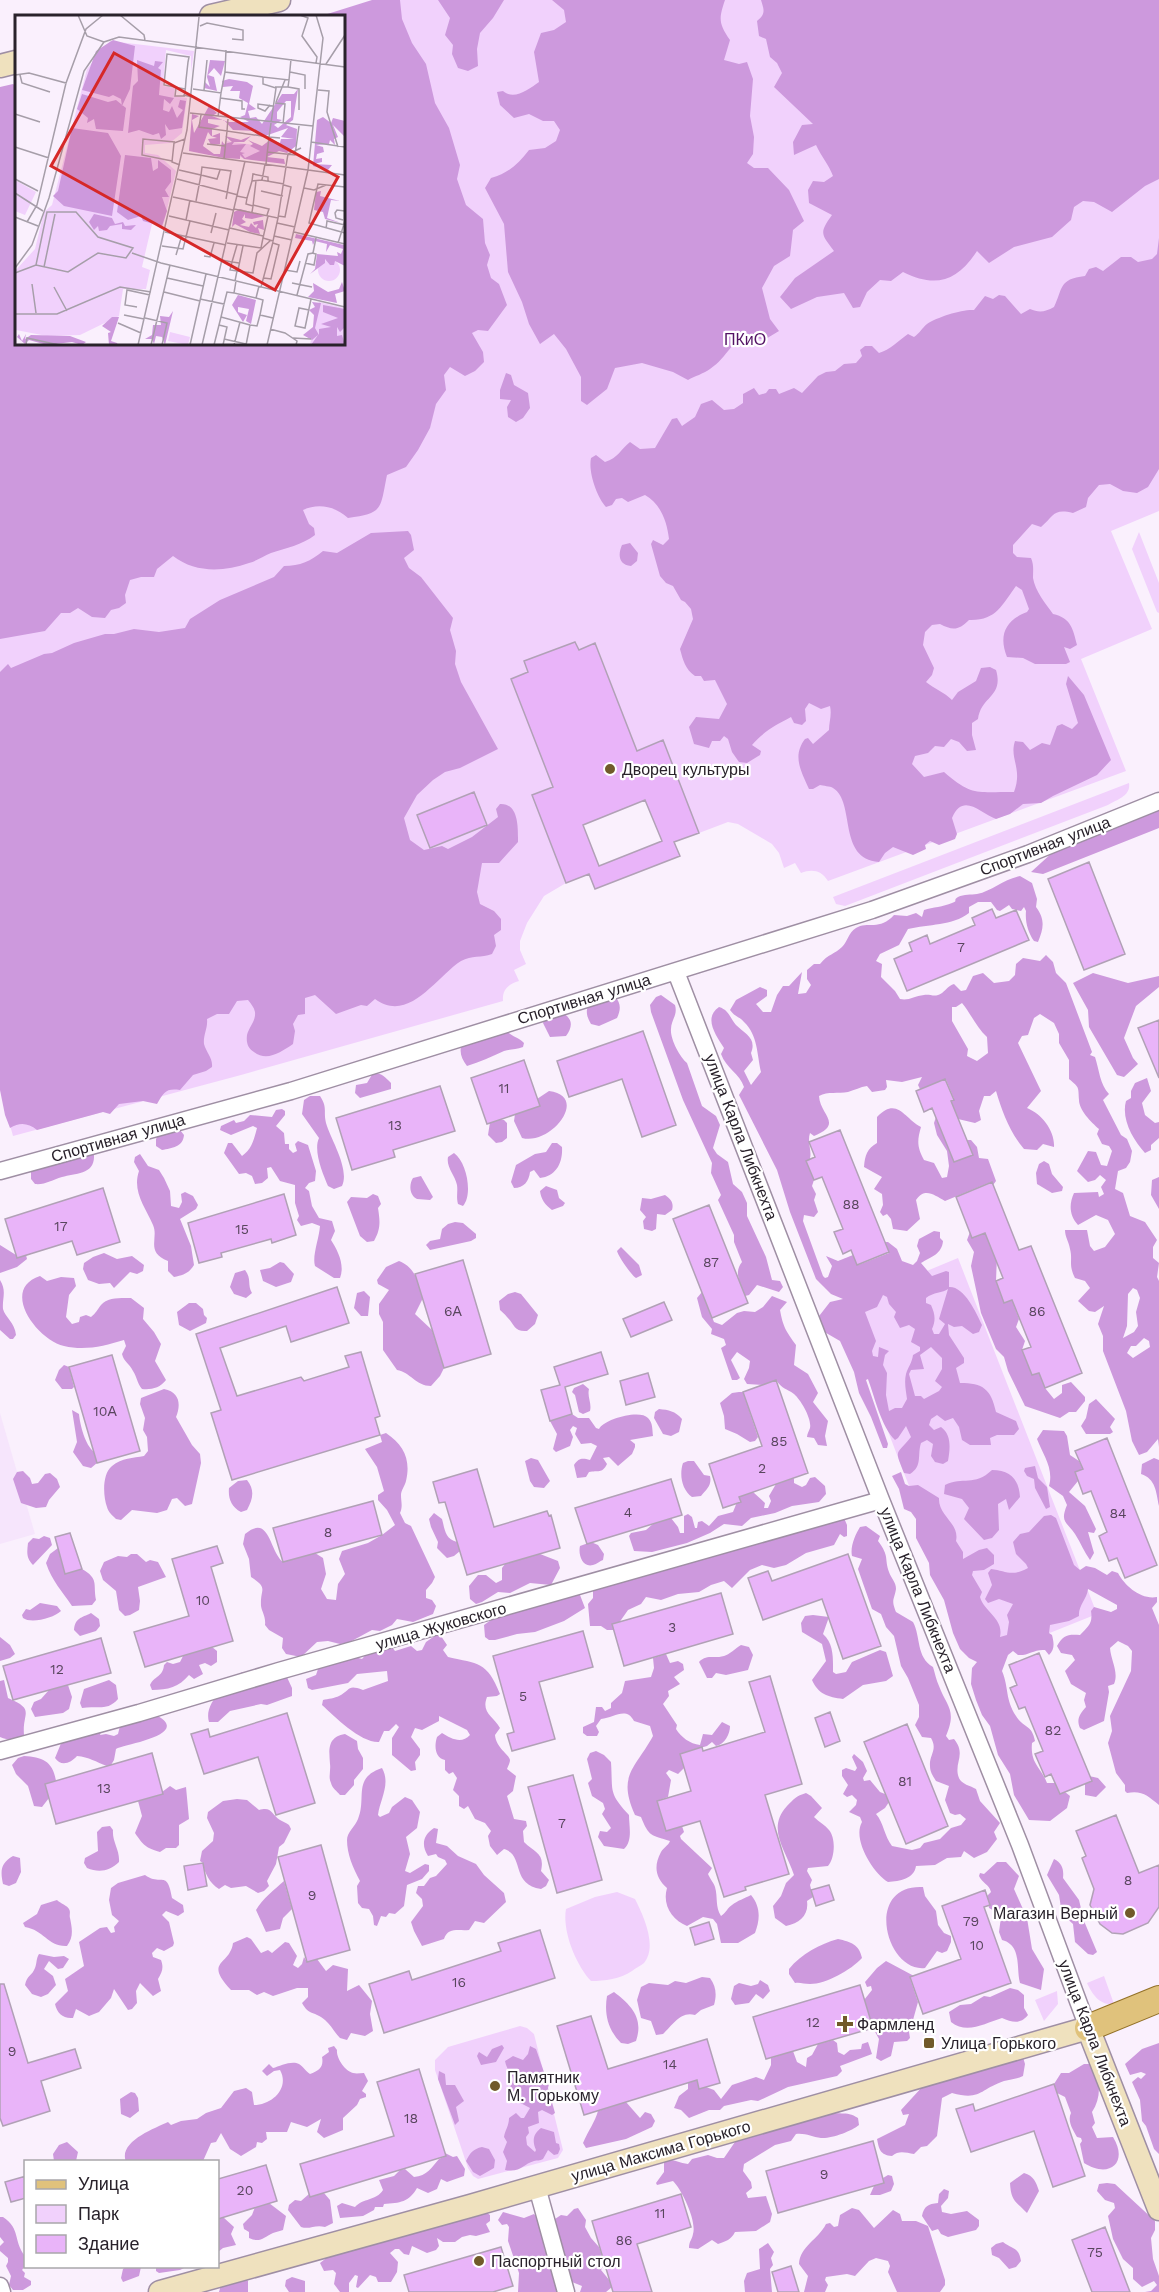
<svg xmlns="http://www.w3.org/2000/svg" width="1159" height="2292" font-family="'Work Sans',sans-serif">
	<rect width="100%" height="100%" fill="#faf0fd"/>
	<path fill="#f6e5fc" d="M0,1413l35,121 -35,10z"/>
	<path fill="#f1d1fc" d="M391,0h768v511l-48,20 41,98 -71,30 45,112 -298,110c-7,-11 -16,-12 -27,-8l-6,-10 -11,5 -5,-15 -7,-9 -34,-20 -10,-2 -29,11 -36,-93 -26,11 -41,-107 -17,6 -4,-8 -51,19 4,11 -17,7 42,108 -21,8 34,88 -22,13 -17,27 -7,18v9l6,14 -12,6 5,11c-10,3 -17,8 -16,20l-262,74 -228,61 -13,-47v-993l16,248h328v-328z
		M1139,532l20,51v30l-2,-1 -25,-63z
		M1129,783c2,13 -11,16 -21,22l-263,101 -9,-2 -3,-7z
		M958,1258l139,356 -120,48 -137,-355z
		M617,1892l18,7c8,16 23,47 9,64 -3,3 -9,5 -12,8 -12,8 -27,10 -41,10 -15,-16 -29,-50 -25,-72l29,-12z
		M1104,1976l10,28c-14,2 -22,-10 -27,-21z
		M1057,1991l1,13 -14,17 -9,-21z
		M520,2026l7,2 7,6 29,116 -5,8 -80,21 -5,-3 -5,-8 -33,-98v-10l13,-13z"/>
	<path fill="#cd99dd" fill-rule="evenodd" d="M372,0h28l2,19 10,24 14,21 9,39 14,25 11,37 -3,14 9,26 17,14 2,24 5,12 -3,10 4,13 8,6 8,21 -19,26 -10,-1 -6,3 11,19 1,10 -9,9 -10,5 -15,-9 -6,8 2,15 -10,14 -6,24 -12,22 -12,17 -19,8c-7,34 -3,38 -39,43 -13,-12 -30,-15 -45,-8l6,14 5,4 1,7c-13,10 -29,13 -44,18 -8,3 -14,8 -22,10 -26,9 -54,10 -76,-7l-16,13 -3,8h-13l-11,3 -5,15 1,8 -7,5 -8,2 -6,8 -13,-1 -14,-9 -8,5h-9l-16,18 -45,8v-552l13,-3 3,2v258h328v-328h-23z
		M438,0h66l-11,18 -13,15 -3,16 1,17 -10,5 -10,-3 -6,-14 1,-9 -8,-10 5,-17z
		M552,0h173c-6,18 -7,23 5,40l-6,20 15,4 8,-2 6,17 -3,37 4,21 -1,17 -6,9 7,5h14l21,22 15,31 -11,9 -3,26 -16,10 -12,22 8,31 9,12 -15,9c-32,-11 -32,15 -54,29 -7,5 -15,7 -22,11l-15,-8 -31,-9 -27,5 -8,21 -20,16 -6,-4v-24l-15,-28 -12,-15 -14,10 -11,-20 -7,-22 -14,-30 -4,-48 -19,-36 6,-10c18,-5 27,-14 38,-28l16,-2 11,-7 4,-11 -6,-9h-11l-14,-7 -15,4 -14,-13 -3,-13 6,-1c11,10 26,-2 36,-9l-5,-30 7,-19 13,-3 12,-8 -2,-12z
		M761,0h398v179l-14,7 -33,26 -18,-10 -11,-1 -9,6 -3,13 -19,17 -38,10 -25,16 -12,-12c-20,31 -42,37 -74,21l-12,9 -11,-1 -13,12 -7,15 -7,1 -9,-15 -27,4 -26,12 -11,-12 15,-19 39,-27c-13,-17 -15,-18 -2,-36l-23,-12 -1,-13 5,-9 11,1 9,-6c-4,-11 -12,-20 -17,-31l-22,10 -1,-13 9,-17 11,-1 -39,-37 8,-14 -5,-10 -7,-6 -4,-18 -7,-3 -2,-15c9,-7 7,-11 4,-21z
		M1159,238v231l-11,18 -11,6 -14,-2 -13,-7 -11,1 -11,13 -2,9 -13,6c-20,-5 -19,3 -32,14l-9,-3 -19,21v8l4,4 14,1c3,7 2,12 2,20 2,13 13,26 20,36 18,4 20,15 24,31l-7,4 -6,-2 6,15 -4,2h-31l-12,-6 -16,-1c-9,-22 -1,-37 20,-45l2,-3 -7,-19 -6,-4c-14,19 -20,35 -47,34 -10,10 -16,11 -29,4l-8,1 -7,7 -2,13 11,23 -2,7 -6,7c9,7 18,10 26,18l6,-8 18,-11 5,-13 9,-1 6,3c8,27 -15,26 -18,49l-6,4v12l4,15 -9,1 -8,-9 -8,-3 -7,8 -9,-1 -7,7 -13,3 -3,8 12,13 20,-5c30,26 33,19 70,20 9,-24 -5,-33 1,-51l8,1 7,8 12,-7 8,2 7,-19 5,-2 10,5 6,-6 -12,-39 2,-8 16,19 27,65 -14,15 -44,21 -12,7 -18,1 -13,10 -14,5c-16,-6 -33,-27 -44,-1l5,16 -2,5 -16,6 -9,-4 -5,4 1,4 -13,6 -20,-8 -8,6 -6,9c-42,-3 -23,-60 -46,-74 -3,-2 -10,-2 -13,-3l-7,4h-4c-8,-18 -17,-33 -4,-50l3,-1 5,6 16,-14c0,-8 3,-15 1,-24l-9,3 -12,-6 -4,6 1,12 -4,4 -8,-2 -3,-6c-15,8 -27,14 -39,28l9,6 -1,4 -13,8 -8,-1 -7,-10 -4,-13 -4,-3 -4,5h-8l-3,7 -15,-4 -5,-17 7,-10 23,2 8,-15 -12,-24 -11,1 -3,-5h-6c-10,-7 -12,-16 -15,-27l13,-30 -2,-10 -6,-7 -4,-2 -8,-14 -7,-3 -6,-7 -9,-32 2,-4 10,5 6,-6c-2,-18 -9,-36 -24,-44l-17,7 -6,-4 -6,1 -4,6 -6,2c-9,-10 -18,-35 -15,-49l5,-3 9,7c13,-4 16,-13 25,-20l10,7 15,-1 17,-29 5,-1 5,8 13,-9 6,-13 11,-4 12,10 10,-1 9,-6v-9l11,-6 5,7 7,-2 3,-4h7l3,5 15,-6 8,5 16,-17 8,-4 9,-1 9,-7 12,-1 6,-7 -2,-6 5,-4h7l7,7c11,-3 19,-12 29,-19l6,3c6,-4 8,-9 13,-13 10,-7 36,-15 47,-14l11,-14 8,3 6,-4 6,1 16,18 9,-5c9,4 15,3 24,-2 9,-18 4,-28 31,-31l4,-7 7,-2 7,4 18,-14h10l7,5 14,-3 5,-5z
		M506,373l5,2 3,10 14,8 2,15 -7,10 -7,4 -8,-5 -1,-10 4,-7 -11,-1v-9z
		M408,531l3,4 3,15 -10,8 5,10 12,9 32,41 -3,12 6,21 -1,13 6,18 37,67 -38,19 -15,4 -12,8 -16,15 -13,23 6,22 14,10 18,-4 6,3 24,-12 26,-20 -2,-8 4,-5c19,-1 18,24 18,38l-19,21h-17l-5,29 3,12 14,7 7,8v11l-7,5 2,11 -4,8c-11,4 -20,1 -31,7 -25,16 -52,63 -86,38l-8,7 -6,-1 -25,9 -21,-19 -10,3v16l-7,1 -5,9 2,7 -2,13c-12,8 -26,18 -39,8 -6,-4 -8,-9 -7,-17 2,-8 9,-14 8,-23 -1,-5 -4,-8 -7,-12l-11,1 -8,13h-12l-10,5c1,9 -4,16 -3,25 2,8 9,14 8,23l-6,4 -13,4 -13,15c-14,-2 -16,2 -23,14l-14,-3 -24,3 -9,10 -7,-2 -66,18c-9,-7 -17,-8 -27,-2l-5,-13 -5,-25v-418l8,-8 3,4 33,-14 8,-1 22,-10 31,-9h9l20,-5 25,3 26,-4 5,-9 30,-19 54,-23 10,-11c16,0 27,-5 39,-15l14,2 34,-20z
		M630,543l8,10 -1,8 -6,5c-13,-1 -13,-12 -9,-21z
		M1159,805v23l-116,46 -12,-2 22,-20z
		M1020,876l12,7 5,16 -1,8c9,12 8,21 2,35l-4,-1c-6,-9 -9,-19 -8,-30l-2,-4 -3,4 -9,-2 -3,-4 -9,6 -3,-1 -6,-8h-13l-9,5v6c-17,13 -40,11 -61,16l-9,16 -19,9 -4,7 6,3 -1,13 14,14 5,8c9,2 14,-3 24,-4 7,-1 11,3 18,-2 5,-4 6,-7 12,-9l7,7 5,-1 7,-14 10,-3 11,10 15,-2 6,-6 1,-11 7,-6 17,3 6,-6 7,7 3,11 10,10 26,69 -2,3 5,2c4,12 5,28 14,37l-6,6 18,35 6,4 5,12 -2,11 -4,6 -8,3 -3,18 8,4 7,23 15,6 12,18 -4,7v11l6,5 -2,14 2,4v166l-1,-8 -11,13 -8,3 -7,-14 -6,-30 -23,-60v-15l-5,-12 6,-18 -9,6 -6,-1 -11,-10 12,-13 -5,-7 -10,-3c-7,-14 -2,-17 -5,-29 -1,-7 -5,-12 -5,-19h22l3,16 4,5 11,-4 10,-13 -7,-14 -12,-5 -18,10c-9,-10 -9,-21 -4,-32l24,-1 1,5 5,-3 -3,-7 5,-7 -6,-5 -5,5 -7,2 -11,-11 11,-20 8,1 5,13 6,1 5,-15 -3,-5 -7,-2 -5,-10 2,-5c-8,-7 -20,-19 -20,-29 -1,-13 1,-12 -10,-21v-19l-10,-17v-9l-5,-11 -14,-9 -6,4 -6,17 -6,1 -4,7 23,48 -14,17c15,6 28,23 27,39l-11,-3 -6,6 -13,-1c-14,-16 -22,-38 -28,-58l-6,5h-6l-5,15 2,9 -6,3 -17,-4 -18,8 14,35 18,-7 -5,-15h4l6,7 2,11 9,1 8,22 -3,4 -2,-3 -46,19c-11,-6 -20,-14 -29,-1l4,19 -13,12 -14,-2 -2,-10 -4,-5 -4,2 -3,-4 3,-7 -1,-11 -8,-5 8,-12 -18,-10c1,-12 3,-18 13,-24v-26c20,-21 27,1 44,10 -4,14 -4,20 3,33l10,3 8,15 5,-1 2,-11 -2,-15 -10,-16 -3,-12 6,-18 14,-6 -8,-19 -26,9 -2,-4 4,-8 -20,5 -16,-2 1,7 -2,3 -13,2 -5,-6c-7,1 -12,4 -19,6 -10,2 -20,-1 -29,4 1,19 25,28 -5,40l-4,-3c-3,9 2,17 0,26l-3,2 7,19 -2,6 4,8 -2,6 4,12 -4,5 -10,-2 -1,6 20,55 2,2 3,-1 4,-11 -6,-10 12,5 15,-6 5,10 31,-12 -4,-11h3l9,7 5,12 11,4 4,-4 3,-8 -3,-7 2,-7 15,-8 6,1v6l3,3c-1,13 -12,16 -22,22l11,13 14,-5 3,1v15c15,-1 27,25 33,38l-3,7 -6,2 -11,-8 -8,1 -6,-3 1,11 15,23v5l-8,5 4,15c23,0 31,6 36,29l20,9 3,8 -5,6h-17l-7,3 1,7h-21l-8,-5 -3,-13 -6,-9 -8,3 -8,-6 -6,4 -2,6 5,5 7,-3c11,8 9,22 7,34l-5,3 -8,-2 -4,-6 2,-12 -6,-4 -6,3c-4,12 2,23 -11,31l-6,-1c-10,-25 -8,-17 7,-36l-5,-11 -8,12 -3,2c-14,-14 -20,-42 -27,-61l-2,1 22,64 -1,4h-4l-12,-31 -12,-24 -5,-21 -14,-31 -19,-11 -5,-10 14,-18 13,-3 -12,-5 -15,-15 -26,-67 -13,-42 -38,-75 5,-8c-4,-13 -18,-19 -23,-33l3,-6c-8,-13 -21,-30 -5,-41 10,3 11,11 17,18 9,9 21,13 15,28l2,7 -9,11 7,14 10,-13c-4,-17 -3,-37 -17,-50 -5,-6 -8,-4 -14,-12l6,-10 24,-13 7,3v6l-11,8 7,8h8l6,-17 6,-9h6l13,-14 -4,22 8,-1 5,-8 -4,-6v-9l7,-6h6c8,-10 15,-10 22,-17 6,-6 6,-14 14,-19 11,-7 24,3 38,-13l13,1 9,-3 6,4 2,-7c9,-3 19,-3 28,-7 7,-3 0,-2 6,-6 6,-3 13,-2 19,-3 15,-3 27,-15 43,-18zM962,1003c9,11 15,25 25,34l1,16 -11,8 -10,-5 1,-7 -16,-28v-14h4zM1133,1288l4,2 3,8 -4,14 2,14 -4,6 -11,6 4,-12 1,-32zM948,1289l-9,30 6,5 -6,10h-5l-2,-5c4,-9 3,-15 -1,-24l-5,-2v-5c7,-6 17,-5 22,-9zM883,1295l4,2 2,7 7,8 -2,5 6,11 9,-3 6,4 -4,13 9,5v4l-7,4c-1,8 -5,12 -7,19 -2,8 0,17 1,25l-5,9h-7l-6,3 -3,-16 1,-22 -4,-8 2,-10 4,-4 -10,-4 -1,10 -5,-1 -1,-5 4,-10 -11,-29 12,-5zM1144,1338l5,3 1,6 -17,11 -6,-5 4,-7h5zM931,1347l11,11v11l-7,12 7,6 -3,4 -15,8 -3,-3h-6l-6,-22 2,-4 13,-1 -4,-14z
		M1093,973l35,10 31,-7v11l-23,19 -12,32 9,20 5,6 -14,13 -7,-2 -28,-48 -1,-17 -15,-27z
		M661,995l14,10c3,10 -4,15 -4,24 -1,10 9,28 16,34l15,43 14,10 4,9 -7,23 4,6 11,8 5,22 9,8 5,11v13l19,41 6,23 8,1 3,6 -4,5 -22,-7 -8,10 -4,1c-4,-12 -12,-23 -3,-34l-8,-20v-7l-16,-35 3,-5 -10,-22 1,-10 -29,-63 -32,-88 -1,-7 6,-8z
		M615,996c6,8 6,13 2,22l-18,8 -8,-2c-13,-22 7,-24 24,-28z
		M562,1013c11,5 11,14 4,23l-16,1 -7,-14 2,-5z
		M507,1031c5,6 11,6 17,12l-1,4c-7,3 -13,2 -19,4 -13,6 -24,11 -37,15 -6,-8 -8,-14 -5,-23z
		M373,1073c9,0 12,4 18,10v6l-31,9 -5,-5 1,-8 11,-2z
		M1147,1078l4,13 -9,12 3,12 10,8 4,-1v16l-8,7v5l-6,3c-12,-13 -24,-34 -19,-52l5,-3v-7l4,-8z
		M549,1091c41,5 2,55 -27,47l-8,-17 1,-7 25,-8 -3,-7z
		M310,1096h10c8,12 3,15 6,27 5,17 24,46 16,63l-8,3 -6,-3c-5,-12 -15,-35 -9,-48l-17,-24 2,-14z
		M282,1109l3,2v4l-9,11 8,7 1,11h4v5l4,4 4,-2 -2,-7 3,-3 10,4 8,26 -1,10 -6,2 -4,5 4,3 3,15 7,12 13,3 3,10 -4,9c7,11 14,25 9,38h-6l-19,-12c-3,-10 4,-27 5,-40l-8,-3 -11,3 -4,-6 2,-4 -4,-13v-18l-15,-4 -9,-14 -4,1 1,10 -6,5 -7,1 -3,-8 -6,-3 -7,1 -15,-21 4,-10h4l10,13c10,-7 12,-17 15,-28l-4,-2 -22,9 -11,-5 1,-4 13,-6 2,3 8,-2 6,-6 22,2 4,-7z
		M499,1119l5,1 3,3v15l-5,4 -6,1 -8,-8 2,-13z
		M180,1130l4,5c-1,12 -12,13 -22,15l-6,-4v-7l3,-6z
		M552,1143h5l5,4c1,16 -6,29 -22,31l-6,-8 -4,2c-1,9 -6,16 -16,16l-3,-6 5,-17 19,-11 11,-2z
		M89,1153l5,2c1,20 -19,18 -32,22 -10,3 -17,8 -27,7l-4,-5v-9z
		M454,1153c13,9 19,42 9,53l-5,-2c-2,-8 0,-12 -1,-19 -2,-10 -11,-18 -9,-28z
		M140,1154l8,12 11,4 5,8 6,13 1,15 8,2 3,-6 -1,-8 4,-2 8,4 5,9 -2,4 -16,10 11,27 3,19c-5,8 -10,10 -20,12l-6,-6v-10c-23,-9 -9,-23 -15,-36 -8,-18 -21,-34 -14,-54l-5,-9 1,-5z
		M1044,1161l5,3 3,10 11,13 -1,4 -10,2 -15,-9 -1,-11 3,-9z
		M421,1176l12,21 -3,3 -13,-1c-8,-4 -8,-15 -4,-21z
		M1159,1177v32l-8,-14 1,-15z
		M546,1186l11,4 2,8 6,5 -2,3 -11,4c-7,-5 -11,-11 -12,-19z
		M373,1194l5,2 3,8 -3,4c2,13 3,21 -4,33l-7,1 -7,-6 -13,-34 4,-5 16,1z
		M665,1195c6,4 9,8 7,15l-7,5 -8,-1 -1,15 -4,2 -8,-2 -1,-8 3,-4 -6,-7 2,-12 9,1z
		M455,1222l8,1 13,11v4l-5,3 -41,9 -4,-5 4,-4 10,-2 2,-10 6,-5z
		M993,1230v24l4,1 -1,26 8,22 8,-3 7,19 -3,8 9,14 -3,9 10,25 7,-2 6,15 9,11 8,-6v-8l9,-3 14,15v4l-9,11h-7l-9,6 -35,-12 -17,-35 -4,-14 -8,-8 -15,-36 -10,-47 3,-14 -7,-12 3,-8 3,6z
		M0,1245l16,10 1,3 9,-3 1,4 -10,8 -17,6z
		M621,1247l18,18 3,10 -6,3c-4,-2 -18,-22 -19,-27z
		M104,1253l13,6 15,-3 12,9 -1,6 -6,3 -7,-2 -16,16 -4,-5 -11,1 -11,-4 -5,-11 1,-6 9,-6z
		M399,1261c17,7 18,20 24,37l-8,16 17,16 12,38 -4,8 -9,10c-15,0 -21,-14 -34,-16l-14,-20v-28l-4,-8v-10l10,-14 -11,-6 -1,-4 9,-13z
		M280,1262l4,1 10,11 -3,8 -15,5 -13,-6 -3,-11 10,-2z
		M245,1270c7,9 2,15 7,23l-6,5 -12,-4 -4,-7 5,-14z
		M40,1276l7,5 14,-4 13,1 2,8 -7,9 -3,22 6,7 7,-2 1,-5 6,-2 5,2c5,-4 6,-7 10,-12 6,-8 21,-7 30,-7l13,10 -1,11 11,13 7,12 -6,17 11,19c-6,8 -15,10 -24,9 -5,-6 -5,-12 -9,-18 -4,-8 -9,-9 -11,-17l4,-8 -2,-6c-20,6 -39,11 -60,6 -28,-7 -64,-57 -24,-70z
		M0,1280c7,11 2,18 3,29 2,8 12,14 13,26l-3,4h-3l-10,-9z
		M364,1291l6,6 -2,19h-7l-7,-8 3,-15z
		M515,1292l6,2 17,21 -3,9 -8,7c-13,1 -12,-6 -20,-14 -2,-3 -5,-5 -7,-7l-1,-9 9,-7z
		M702,1292l12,30 8,3 15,-12 7,-2 11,1 8,-5 9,-11 15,6 -7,8c3,17 6,21 16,35l-2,20 14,9 10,19 -5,9 15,19 -3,15 2,10 -9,-1 -4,-7 -7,-1c0,-3 2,-6 3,-9 2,-9 -9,-28 -16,-34 -8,-6 -11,-4 -18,-14l-13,5 -16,-1 -3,-5 5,-11 1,-7 -13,-9 -6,8 9,18 -3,2h-5l-11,-32 5,-3 -2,-6 -13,-5 1,-5 -10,-12 -5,-19z
		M189,1303h7l7,6 1,6 3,3 -1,5 -16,8 -11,-6 -2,-13z
		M64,1365l5,2 5,20 -2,2h-10l-7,-9 4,-10z
		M583,1384l6,5c-2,8 3,14 1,22l-7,3 -4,-2 -4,-17 -3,-3 2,-4z
		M164,1389c16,3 17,16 12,28l16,28 8,9 1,9 -9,41 -7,2 -8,-8 -5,1 -5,11 -10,3 -25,-3 -11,10 -5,-1c-3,-3 -8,-7 -9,-12 -4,-11 -5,-33 5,-41 10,-8 21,-8 32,-10l4,-5 -1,-14 -4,-7 2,-12 -5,-14 1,-6z
		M739,1392h4l15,45 -3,4 -5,1 -13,-8 -12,-5 -1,-13 -4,-13 12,-10z
		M1096,1399l19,20 -5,8 3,5 -3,2h-24l-5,-8 5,-8 3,-14z
		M659,1409c10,1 16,2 23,10l-3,13 -8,4 -8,-2 -9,-16 1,-6z
		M72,1410l7,4c1,11 6,31 15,38l3,11 -6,5 -8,-2 -10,-14 4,-10z
		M572,1414l6,4h11l7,10 3,1c5,-10 41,-20 49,-11 5,5 4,11 5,18l-23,4 5,4v3l-3,7 -14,12 -9,-9 -6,1 4,6c-5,10 -9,6 -18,8l-3,5 -9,1 -3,-13c5,-7 8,-7 16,-5l7,-14 -6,-3 -10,1 -6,-10 2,-6 -4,-2 -3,4 3,7 -3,9 -14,6 -3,-3 4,-15 -7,-13z
		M1043,1430l21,1 3,5 3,19 9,6 4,8 -8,3 3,9 -9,11 16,14 11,23 -2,4 -6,-1 6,21 -4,7c-6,-8 -9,-17 -15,-26 -9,-13 -15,-12 -8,-29l-4,-9 -14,-10c5,-18 -6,-31 -12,-47z
		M386,1433c18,12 25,27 20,48 -1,5 -5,9 -5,14 0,7 2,11 -1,18l5,10 6,3 24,51 -3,6 -6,7v8l6,2 4,6 -3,8 -20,8 -16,-3 -5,6 -12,6 -8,-1 -24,13 -8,1 -12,-3 -11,1 -16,15 -15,-3 -4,-6 1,-10 -14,-8 -4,-5c1,-8 -3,-13 -4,-19 -1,-18 8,-17 -10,-29l-2,-18 -6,-15 2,-10c25,-21 24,17 38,28l32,-9 8,5 3,16 -5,15 6,10 9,1 2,-16 7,-10 -6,-15 3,-8 26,-8 14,-8 13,-10 -8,-15 -9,-10v-5l6,-4 -7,-24 -12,-18 17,-7 -2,-7z
		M531,1458l7,2 12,21 -6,7 -10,-1 -4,-6 -5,-20z
		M1154,1458l5,2v46c-3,-14 -3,-27 -18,-32l1,-10z
		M688,1461h6l10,14 6,1c2,9 -3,13 -9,20l-9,1c-10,-7 -13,-22 -9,-34z
		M1035,1466l3,12 9,9 3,20 -4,2 -11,-21 -1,-9 -7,-3 -3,-5 1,-3z
		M992,1470c18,0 27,9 28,27l-11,13 -3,-11 -8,5 1,26 -7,8 -8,2 -20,-21 5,-11 -7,-9 -18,-5 1,-9c18,-9 29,2 47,-15z
		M23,1471l7,7 2,6 6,-1 7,-9 5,-1 7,6 3,8 -11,13 -3,7 -10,1 -15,-5 -8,-24 4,-7z
		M901,1472l4,12 4,2 9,-1 21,13c-1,18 21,25 17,43l7,11v7l16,-9 8,-2 7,7v9l-10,6 -11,1 -1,4 10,17 -2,5c4,15 24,21 20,40l7,-2 2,-13 -2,-7 6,-11 -14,-5 -11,4 -3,-4 7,-14 -4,-12 3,-4c15,2 21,8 37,-1l-2,-4 -10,-10 -3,-12 7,-8 9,-2 15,-16 7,-1 5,3 18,47 6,5 6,-4 9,2 12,7 5,-4 6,2c7,13 23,27 39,24v5l-5,6 7,17v180c-11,-9 -17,-15 -32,-12l-2,-2v-6l-9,-12 -8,-30 4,-12 -2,-15 21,-45 1,-20 -4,-5 -10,-5 -8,7c1,13 9,24 4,36l-6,2 1,6 -5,29 -20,9 -4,-2c-4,-9 0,-14 6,-21l-2,-7 2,-7 -15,-9 -6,-13 10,-11 -3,-5 -11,-2 -4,-7c6,-11 11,-12 23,-11 8,-9 13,-11 11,-24l3,-4 17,5 6,-3v-4l-29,-16c-1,10 -10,17 -9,27l-10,5 -19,4 -1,8 3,2c2,8 3,14 -3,20l-4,-5c-11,-1 -17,6 -27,5l-5,-4 -5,4 -6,16c7,17 3,28 14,45 7,12 16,8 19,25l-3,2c-2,21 9,24 15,40h8l5,11 5,-2 5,4 -3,12 -17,13 -21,-1 -15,-25 -4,-21 -12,-19 -8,-29 -8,-11 -6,-15 -5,-16 1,-16 5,-6 -8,-4 -9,-9 -7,-16 -9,-33 -14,-25 -1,-12 -13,-25v-19l-5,-7 -7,-3 -5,-20 -7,-13z
		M815,1477l10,9 1,8 -7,8 -27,4 -17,7 -24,5 -9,8 -18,-2 -14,9 -23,10 -35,9 -18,-1 -5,-15 2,-3 15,-3 8,-7 17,-5 7,9 2,6h4v-17l4,-2 4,3 3,11h2l1,-6 4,-1 7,5 9,-10 15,-4 6,-15 14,-5 12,11 -1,5h4l3,-7 -2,-5 7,-12 18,-6v5l8,4 4,-2 4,-7z
		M247,1480c8,10 6,19 0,30l-6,2c-10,-5 -13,-14 -12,-24l9,-7z
		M434,1513l8,6c3,11 3,20 15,23l3,9 -6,5 -7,2 -10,-10 1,-6 -7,-15 -2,-8z
		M844,1518l3,7v11l-3,1 -4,-3 -6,11 -28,8 -20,12 -12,3 -12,-3 -12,5 -18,18 -8,-7 -13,4 -12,7 -21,2 -17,6 -15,-3 -5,7 -13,6 -14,20h-7l-6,-4h-11l-2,-22 5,-6v-12z
		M866,1526l14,10 -2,5c12,16 6,17 11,31 2,6 7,10 7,17 -2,12 -5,10 0,23l17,10c8,15 3,35 20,45 2,6 3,13 6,19 8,21 18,24 7,50l3,4 5,-1c13,16 -1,24 5,39 2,6 12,8 17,11l4,12 20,22 -6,9 3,7 -10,13 -13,6 -10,-7 -3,6 -14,1 -12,7 -19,1c-2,13 -16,15 -28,16 -15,-9 -36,-43 -26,-60l-2,-5 -11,-5 7,-7 1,-5 -5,-5 -5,2 -4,-3 5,-9 -6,-9v-6l4,-2 9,3 2,-3 -5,-11 2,-3 9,8 4,9 -4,7 1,3 6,-1 10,12 5,2 4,8 -4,6 -9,6c8,9 8,22 16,32l20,4 8,-2 4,-5 16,-4 11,-11 10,-3 5,-6 -6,-5 -5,1 -5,-2 -5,-13 4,-14 -13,-5c-3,-5 -6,-9 -6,-15 -1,-11 8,-16 1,-28l-9,-1 -7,-12 4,-8v-12l-11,-27 -7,-12 -7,-30 -8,-9 -5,-13 -9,-5 -14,-40 4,-10 -10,-3c-2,-9 3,-21 8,-29z
		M44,1536l6,2 2,7 -19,20c-7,-7 -6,-13 -5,-22l5,-5 6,1z
		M591,1542l7,3 6,9 -1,6c-3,1 -6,4 -10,5 -11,3 -15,-11 -13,-19z
		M58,1548l7,26 17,-5c17,10 11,14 14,31l-4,5 -20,1c-10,-15 -20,-25 -26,-43l4,-9z
		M131,1554h6l9,8 4,-2 8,2 8,15 -28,10 2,14 -1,9 -9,5 -5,1 -6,-6 -3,-19 -13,-11 -3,-9 4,-9 14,-6 9,1z
		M540,1554l18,7 2,7 -9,17 -21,-2 -20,10 -12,-1 -16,10 -6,2 -6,-5 -1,-13 9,-11h8l10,8 6,-3v-12l3,-4z
		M576,1590l4,5 5,13 -21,13 -29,11 -18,2 -22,6h-6l-4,-3 -1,-12 7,-5z
		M40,1603l17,3 4,5c-7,7 -30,13 -38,7l-1,-3 4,-6 4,1z
		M91,1613l8,6 1,7 -4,5 -16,5 -6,-6c1,-12 7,-12 17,-17z
		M813,1615l16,2 -6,17c11,10 10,24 10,38l3,2 10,-2 6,-10 28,-12 6,2 7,24 -7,5 -23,4 -20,14c-15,-2 -25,-5 -31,-19l14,-19 -4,-17 -20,-12 -1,-9 4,-7z
		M439,1633l8,12 -4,5 5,7c30,7 39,4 52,37l-3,2 -10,1c-6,16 6,19 13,31l-5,7c1,13 14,19 15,25 0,3 -2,6 -3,9l9,7 -3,15 -6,5 7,23 12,2 1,5 -4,5 1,11c11,11 21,11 17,29l8,9 -3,6 -5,3c-31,-5 -16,-34 -37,-40l-7,6 -7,-9 -2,-10 3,-5 -6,-8 -10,-4 -7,-13 -4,3 -5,-3v-10l-6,-6 4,-12 -4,-6 -4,2 -4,-4v-10c-10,-2 -11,-14 -8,-23l5,-4c9,6 20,11 28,2l-3,-5 -28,-14v5l-17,9 -7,-2 -4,9 9,12v6l-5,7 1,8 -5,1 -19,-16v-17l7,-11 -3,-3 -7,7h-5l-5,11c-18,1 -44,-25 -57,-37l1,-5c5,-1 12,-2 16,-4 12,-6 8,-12 24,-6l25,-9 -1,-10 -30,3 -9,9 -36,7 -4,-2 -2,-9 10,-4 3,-9 36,-9 7,2 7,-8 23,-4 3,4 16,-5 6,5 5,-1 4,-8z
		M0,1637l10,8 5,9 -5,4 -10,3z
		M741,1645l8,2 4,8 -5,15 -22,5 -10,-2 -4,5h-5l-8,-16c8,-8 15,-3 25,-6 5,-1 12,-8 17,-11z
		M212,1647l5,4v11l-6,4 -6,-3 -6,2 4,9 -9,5 -5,-4c-10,12 -21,15 -37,15l-2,-5c4,-9 13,-8 14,-20l3,-3 6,2 7,-2 3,-6z
		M666,1654l4,9 8,-2 5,3 1,6 -10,7 6,7 -12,7 1,5 -6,8 14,21 -1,4c5,8 14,15 24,16l3,-11 9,1 10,-13 8,4c0,8 -5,18 -14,20l-4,-4 -5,4 -27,8 4,14 -6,6 -9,-4 -3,3 5,7 -3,17 -11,4 9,30 16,-5 2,6 -4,4 1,3 31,29 -4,6c2,5 6,9 7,13 3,10 0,20 6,29 6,-4 6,-8 11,-11 5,-4 13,-7 19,-10 10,12 9,25 4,38l-17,10h-17l-4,-19 -4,-5 -10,-2 -16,9c-15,-6 -25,-21 -20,-38 -11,-10 -14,-21 -6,-36 3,-5 7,-6 9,-11 -19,-6 -21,-4 -29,-24l-6,-2c-18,-40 0,-46 18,-79l-3,-10 -16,-5c-8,-15 -20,-3 -33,-2l-5,7 3,6 -2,4h-10l-4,-3v-6l11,-5 2,-15h6l3,4 6,-3v-5l11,-10 3,-12 26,-4 3,-9 -1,-10z
		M242,1672l2,2 41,-1 7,15v8l-25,9 -6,-1 -31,7 -12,11h-9c-6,-20 20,-39 33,-50z
		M4,1680l4,18c28,12 14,14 16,37 -9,6 -14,6 -24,2v-56z
		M109,1680l7,5 2,14c-11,13 -22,6 -36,9l-2,-5 4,-14z
		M68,1685l4,12 -3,12 -6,4 -28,4 -4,-8 3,-7 7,-3 8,-9z
		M158,1716c32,19 -32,28 -42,33l-2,11 -3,5 -4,1c-11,-4 -18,-9 -30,-10 -6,7 -16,11 -22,2l7,-17 39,-9 -1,3 6,-1 8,2 4,-2 2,-8z
		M345,1734l12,7 1,8 5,9v11l-9,11v5l-9,10h-5c-3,-4 -8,-7 -9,-12 -3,-6 0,-12 -1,-19 -1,-14 -3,-27 15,-30z
		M596,1751l8,4 7,7c2,30 -3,30 18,53 0,11 4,26 -5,34l-20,-3 -6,-9 2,-6 7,1 4,-4 -9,-14 3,-5 -2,-6 -11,-7 -4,-13 4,-4 -5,-20 3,-6z
		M24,1756c18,1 29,5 32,25l-11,3 4,14 -7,9 -8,-1 -6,-20 -12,-12 -4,-9 6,-7z
		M382,1768c9,16 -2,31 -4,47l2,2 9,-4 3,-6 13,-10 7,3 8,12 -3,16 -11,9 4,17 -5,17 5,2 15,-9 4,1v6l-7,8 -15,6 -3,21 -9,8 -6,-1 -3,4 -5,-1 -4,10 -3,-1 -1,-9 -4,-7 -7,-1 -4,-5 -1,-17 3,-5c-7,-13 -13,-27 -13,-41 0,-8 8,-13 11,-21 9,-21 -6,-41 24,-51z
		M1089,1776l9,2 8,9 -10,10 -11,-2v-11z
		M170,1786l6,4 10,-3 3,32 -10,6v20l-3,3h-10l-6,4c-14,-4 -17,-7 -25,-19l7,-17 -4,-15 25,-7 -1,-2z
		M806,1793l5,3 11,12 -8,9c5,5 11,8 15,13 7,8 6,28 -1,36l-20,2 -1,3 5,9 -2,5 3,12 -6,4c2,14 -7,22 -21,25l-11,-8 -2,-12 8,-10 5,-13 8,-8c-8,-25 -28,-46 -7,-69 7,-7 9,-10 19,-13z
		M237,1799l10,1 12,10c13,-4 12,4 21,10 3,2 7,3 9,5l2,4 -7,14 -5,4 -3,17 -9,17 2,5 -5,5 -6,2 -12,-7 -15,2 -6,-3 -6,4c-9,-5 -15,-17 -16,-26l-3,-2 2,-10 11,-10 1,-8 -7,-15 1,-6 15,-11z
		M110,1826l3,4c-1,12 7,20 6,32 -9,9 -20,11 -32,6l-3,-5 1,-5 13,-7 -1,-19 5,-5z
		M434,1828l4,1 -2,14 11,3 11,10 18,8 8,11 20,18 2,9 -22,21 -9,-2 -6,9c-11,1 -21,-3 -25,9l-22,7 -8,-15 -3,-9 12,-16 -1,-7 -6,-6 2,-7h6l6,-8 6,-2 11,-12 -2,-4 -7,-3 -2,-3 -8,2c-7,-11 -5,-21 6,-28z
		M13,1856l7,2 1,14 -5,11 -7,3 -6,-2c-3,-14 -2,-21 10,-28z
		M1054,1859c8,4 10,10 9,19l16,22 5,21 13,31 -4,3 -5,-1 -13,-12 -2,-18 -11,-10 -3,-19 -12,-20z
		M997,1862h9l13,14 -5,13 13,29 5,31 12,20 -3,21 -21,-7c-4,-15 2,-38 -18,-43l-3,-8 2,-15 -3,-4 -9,-5 -2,-12 4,-4c-2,-8 -9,-9 -12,-16l1,-3 4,1z
		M145,1875c16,12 22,-7 27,23l11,7 1,7 -6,4 -12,-5 -4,4 7,7 5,21 -1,3 -9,5 -7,-3 -5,5 1,4 8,3c3,8 1,12 -3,19l3,12 -8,5 -13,-13 -4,8 1,12 -5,6 -4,1 -14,-21 -3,9 -12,14 -10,4 -13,-7 -3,9c-10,1 -16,-5 -18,-14l13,-13 -3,-12 19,-13 -5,-24 21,-14 7,-1 4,6 4,-1 -1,-5 5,-6 -7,-6 -3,-15 2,-12 7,-5z
		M284,1881l8,28 -9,9 -3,11 -14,3 -10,-22c7,-12 18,-20 28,-29z
		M923,1887l2,9 11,15 2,14 6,8 7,3v6l-4,9 -5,2 -5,-2 -12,17c-39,5 -62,-84 -2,-81z
		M57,1900c3,3 11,6 12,9 2,3 0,6 1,9 2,10 4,19 -3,28 -19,1 -23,-16 -42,-19l-2,-4 14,-9 4,-9z
		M247,1937l4,2 10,14 7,-3 4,3 13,-11 4,1 8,13 -4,9 5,3 4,-4 2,-7 3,5 10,-3 9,12 7,-6 15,4 -1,22 12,-6 13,16 -2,13 3,17 -8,5 -14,-3 -4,7 -7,-2c-6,-6 -9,-13 -15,-18 -10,-9 -16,-4 -23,-17l6,-6v-9h-11l-24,8 -9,-4 -7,3 -8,-5h-18c-28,-30 -1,-24 2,-47z
		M838,1939c13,3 21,5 24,19 -11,12 -36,26 -52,26 -6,0 -10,-2 -15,-1l-6,-9v-5c12,-15 31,-25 49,-30z
		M39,1954l15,3 10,-1 5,3 -6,9 -5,1 -9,-8 -5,8 9,7 3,9 -8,9 -7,3 -9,-3 -7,-9c2,-10 7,-9 10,-17 2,-5 1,-9 4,-14z
		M886,1961l28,15 -4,2 8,24 -5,18 2,5 -6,7 1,6 -3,3 -13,1 -3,14 -10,5 -5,-3 3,-19 -6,-11 -9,-28 8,-10 -1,-4 -4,1 -2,-5 12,-14z
		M702,1977l8,1c6,8 7,17 4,27l-13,5 -6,5c-15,-4 -22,10 -32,19l-7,1 -5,-14 -10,-3 -4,-18 4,-13 8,-4 19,2 7,-4 11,2z
		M760,1980l8,5 2,6 -7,8 -7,-5 -7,9 -14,2 -4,-6 3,-13 5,-3 12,3 7,-2z
		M1010,1988l8,2 6,5v13l4,7c-8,10 -16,7 -26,3 -17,5 -35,17 -51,4l-2,-10 11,-7 11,-1 13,-8 6,1z
		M614,1992c17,13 30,26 22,49l-8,3 -7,-1c-13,-13 -17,-29 -14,-47z
		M833,2040l4,3 1,9 6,3 6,-5 11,-1 1,-5 6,-2 4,12 -32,12 2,5 -5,5 -49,11 -30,14 -7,-1 -27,6 -4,4h-11l-20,8 -8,-8 -7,-2 5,-12 9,-7v-6l9,-3 2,9 7,-2 8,3 7,9 11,-14 24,-8 8,3 7,-15v-7l22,-7 4,11 9,5 1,-9 5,-3 6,-11z
		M1159,2043v111l-5,-5 -8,-23 -4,-5 -2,-21 -8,-18 6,-5 3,2 5,-5 -5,-2 -11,3 -5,-11 17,-15z
		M502,2045l2,3 -8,14 -15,3 -4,-9 2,-4 8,5 5,-8z
		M334,2046l3,4c-1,8 8,21 16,23 4,1 7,0 11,0l4,8 -6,10 4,3v3l-6,2 -3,6 -14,13v12l-19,8 -7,-6 4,-13 -14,8 -16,-5 -4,10h-21l1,7 -5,4 -5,-1 -1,5 -15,9 -11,-7 -9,-16 -5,9 -5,1 -8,18 -77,1c-8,-20 27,-33 42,-40l3,3 10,-4 16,-2 9,-6 15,-5 13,-17 12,-3 6,4 2,13c18,0 36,-17 26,-35l-6,1 -7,5 -5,-5 7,-7 4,4c7,-2 19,-8 26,-4 5,3 6,7 11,10 9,-3 14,-7 12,-17l7,-5 -1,-4z
		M530,2046l6,3 10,29 4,2 -2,8 7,25 -3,2 -10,-5 -4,2 1,11 -11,4 1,6 -3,4 1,8 8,7 1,-2c-4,-9 -3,-16 5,-22l13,4 2,11 3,1 1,5 -2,5 -4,1 -6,-5 -5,9c-3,2 -6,1 -9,2 -11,3 -13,12 -29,9l2,-9 -4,-9 4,-10 -3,-5c1,-7 5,-11 5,-19l7,-5 5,5h3l6,-10 -23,-12 -1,-4c15,-17 2,-15 -1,-31l8,-5 10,4 5,-6z
		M1022,2054l3,10 -2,12c-6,3 -12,3 -19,5 -24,8 -23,20 -52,12l-10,5 -5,38 -10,10 -6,1 -7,7c-8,-1 -15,-4 -22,2 -12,-1 -13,-7 -15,-17l28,-14 4,-11 -6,1 -2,-5 22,-24 9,-1 22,-11 8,2 10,-5z
		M1084,2064h6c11,14 12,33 2,48l3,11 -3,4 5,11 16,-1c16,26 -4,42 -29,26l-4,-19 2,-3 -1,-3 -4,-1c-4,-7 -10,-16 -6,-24l-6,-16 -8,-4 -3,-9 7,-11h8z
		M439,2071l6,3 1,11h9l9,16 -8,6 3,14 -4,4 -17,-46z
		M131,2092l4,1 3,5 1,13 -9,7 -9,-4 -1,-15z
		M626,2102l14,16 5,-6 6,2 4,7 -3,6 -26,12 -40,9 -3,-5c5,-12 12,-21 15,-32z
		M824,2111c14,5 22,-1 34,7l1,7c-7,6 -28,14 -38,13 -9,-1 -15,-5 -25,-4l-5,7 -16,4 -31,19 -1,7 8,11 1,6 -6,5 2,5 18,-2 6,18 -2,8 -14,9 -21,1c-4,8 -9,9 -17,12l-6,-4 -14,9 -9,-1c0,-7 3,-8 4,-14 4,-13 -11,-44 -20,-53l-16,4 -1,-2 8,-11v-12c10,-1 15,3 24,4l4,-5 16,-4 9,3h7l13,-19z
		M67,2142l11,10 -2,9h-22l-1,-7 6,-9z
		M482,2147l7,2 6,11 -1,8 -14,8 -7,-4 -7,-11c4,-8 7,-12 16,-14z
		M445,2153l8,4 4,-1 8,13 -1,7 -17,6 -6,-3 -4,10 -9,4 -11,-5c-8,14 -17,15 -33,16l-1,3h-8l-1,3 -11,6 -23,2 -3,-12 5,-3 13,4c8,-9 21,-6 28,-17l-4,-10 15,-4 6,-6 5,-1 9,8c13,-1 18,-10 25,-18l7,-3z
		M1024,2173c10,3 12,9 15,18l-12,22c-11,-12 -16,-11 -17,-30z
		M888,2175l4,1 2,8 -3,7 -11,4h-10l4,-9 10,-3 -1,-5z
		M1107,2183l8,1 40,37v9l-4,8 2,21 6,17v16h-14l6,-1 6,-6 -3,-4 -12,6 -9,-8v-11l-10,-9 -10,-20 -5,-23 7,-8 -1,-5 -9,-3 -8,-9 2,-7z
		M944,2189l5,2 -1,7 -7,8 1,6 9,2 16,-3 12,9v6l-3,4 -28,7 -7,-3 -3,-5 -6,2 -10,-15c2,-10 6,-12 16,-13l1,-9z
		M324,2193l6,7 3,23 -8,4c-10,-3 -15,3 -24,0l-13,-17 1,-5 6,-5 6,1 8,-7 1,3z
		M269,2203l17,13 -3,14c-3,1 -7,2 -10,3 -10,5 -13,10 -24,5v-6l-5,-3 -1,-5 9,-9 3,-8z
		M578,2208l8,12 -1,7 6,11 8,9 6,16 -4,7 9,11 2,6 -6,5h-26l2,-6 -10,-4 -17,-46 2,-11 -2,-6 6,-4 6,1 7,-7z
		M852,2208l7,2 15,18 19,-18 7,4 2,7h14l12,5 17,54v5l-5,7h-43l-9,-20 2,-6 -2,-5 -12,-3 -7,3 -14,15 -8,-2 -21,3 -1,3 3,5 -3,7h-21l4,-16 -9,-12c1,-18 19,-24 27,-40l4,-1 4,4 4,-1 2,-11z
		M483,2210l7,5v6l-4,3 4,8 -14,4 -6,-1 -8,2 -7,5h-12l-6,-4 2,8 -3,4 -9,3 -15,-7 -3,9 -5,-1 -5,-5h-4l-5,4 8,9 -1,10 -6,10h-13l-2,-5 -6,-2 -12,13 -2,-1 2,-11 -3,-1 -6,8v9h-9l-6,-8 2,-11 -3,-3 -9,1 -4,-8 14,-11 8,2 5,-5z
		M503,2212l21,6 10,-4 4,5 7,32 6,8 7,33h-40l1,-19 -11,-32 1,-14 -2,-3 -5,1 -4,-5z
		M0,2217h3c18,12 10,24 22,39v10l-3,4 3,3 -1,4 7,4v4l-8,5h-10l-4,-5 2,-9 -5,-10 2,-4v-4l-8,-7v-5l4,-4 -4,-5z
		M223,2217l11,10 -3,7 5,11 -13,3 -5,4v-33z
		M1003,2242c9,7 16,5 18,19l-5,6 -7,2 -10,-11 -7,-3 -1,-7 5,-4z
		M768,2243l6,9 -3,6 2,7 -3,4 2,23h-27l-1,-11 3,-8 13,-4 -1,-20z
		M127,2266l14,1 -2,9 -16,6 -2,-4 2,-9z
		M156,2266h30v1l-6,3 -21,3 -3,-2z
		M243,2275l5,6v11h-29l2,-7z
		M292,2277l13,4v11h-16l-4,-6 1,-6z"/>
	<path fill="#e9b4f9" stroke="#b1a1b6" stroke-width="1.5" fill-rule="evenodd" d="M575,642l4,8 16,-7 42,108 26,-11 36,93 -25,9 6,14 -85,33 -6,-15 -23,9 -34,-88 21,-8 -42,-108 17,-7 -4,-11zM645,800l17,41 -63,25 -16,-41z
		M474,792l13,33 -57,23 -13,-33z
		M1089,862l36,92 -41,16 -36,-91z
		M992,909l4,9 20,-8 13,30 -122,51 -13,-32 18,-8 -3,-8 18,-8 3,9 45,-19 -3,-7z
		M1159,1020v58l-21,-50z
		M643,1031l33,94 -34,12 -20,-58 -53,18 -12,-36z
		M524,1060l16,46 -53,18 -16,-46z
		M945,1079l9,21 -3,1 22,54 -19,7 -22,-54 -8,4 -8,-21z
		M440,1086l15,45 -62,19 2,7 -43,13 -16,-52z
		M840,1130l49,122 -32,13 -6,-15 -8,4 -9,-22 9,-3 -21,-52 -8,3 -8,-19 9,-4 -6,-15z
		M992,1182l27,68 12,-4 51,127 -37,15 -6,-15 -7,2 -10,-25 9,-3 -19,-47 -8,3 -8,-22 7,-3 -18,-45 -13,5 -16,-41z
		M103,1188l17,54 -43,13 -5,-14 -55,17 -12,-39z
		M284,1194l12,41 -24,8 -1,-4 -50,14 1,4 -23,6 -11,-40z
		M709,1205l39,98 -36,15 -39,-99z
		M463,1260l28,94 -47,14 -29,-94z
		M337,1287l12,36 -58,19 -5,-16 -66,22 17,48 64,-19 3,4 45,-14 -4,-11 16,-4 19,64 -5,2 5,17 -148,45 -21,-67 10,-3 -25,-76z
		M664,1302l8,18 -41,17 -8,-18z
		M601,1352l7,22 -43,13 7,27 -22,7 -9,-31 19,-5 -6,-18z
		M112,1355l28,96 -43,12 -28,-96z
		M648,1373l7,24 -29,8 -6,-24z
		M776,1380l32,93 -69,24 2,5 -18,6 -14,-44 53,-18 -19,-54z
		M1107,1438l50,127 -32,13 -8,-20 -8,3 -10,-25 8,-4 -16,-41 -8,3 -8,-22 8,-3 -8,-18z
		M477,1469l17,58 53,-16 2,5 2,-1 9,33 -93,27 -22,-73 -6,1 -6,-21z
		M671,1479l11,36 -95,29 -12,-36z
		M373,1501l9,34 -99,27 -10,-34z
		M70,1533l12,36 -17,5 -10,-37z
		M217,1546l6,17 -12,4 22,74 -88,26 -11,-35 55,-16 -17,-57z
		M848,1554l33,92 -38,13 -21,-60 -59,21 -15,-42 20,-7 4,10z
		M721,1593l12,41 -109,32 -12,-42z
		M583,1631l10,36 -54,15 16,57 -43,12 -5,-17 7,-2 -21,-76z
		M101,1638l10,35 -98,27 -10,-34z
		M1039,1653l53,128 -32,13 -9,-20 -6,3 -10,-23 8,-3 -18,-44 -6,2 -9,-21 7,-3 -8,-20z
		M770,1676l32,108 -37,11 24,79 -44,13 1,3 -22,7 -24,-76 -34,10 -9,-30 34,-10 -11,-37 22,-7 1,4 62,-19 -16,-50z
		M830,1712l10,29 -15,6 -10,-29z
		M287,1713l28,90 -39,12 -18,-58 -54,17 -13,-40 17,-5 2,8z
		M907,1724l41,102 -42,18 -42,-102z
		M152,1753l11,41 -107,30 -11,-40z
		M573,1775l29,105 -45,13 -29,-106z
		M1116,1815l23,58 20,-8v42l-11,16 -25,11 -11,-1 -12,-9 -10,-19 4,-16 -12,-31 4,-2 -10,-25z
		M321,1845l29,105 -43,12 -29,-105z
		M203,1863l4,23 -19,4 -4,-24z
		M829,1885l5,15 -18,6 -5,-16z
		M985,1890l5,15 -6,2 27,76 -88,31 -13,-37 51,-18 -19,-53z
		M709,1922l5,17 -19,6 -5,-17z
		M540,1930l15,48 -171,55 -15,-49 40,-13 3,9 89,-29 -3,-8z
		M0,1984h4l24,79 47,-14 6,19 -40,13 9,30 -47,15 -3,-8z
		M860,1985l13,43 -107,31 -13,-42z
		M591,2016l17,53 99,-30 13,44 -21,6 -2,-9 -113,35 -27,-89z
		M419,2069l27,87 -136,41 -10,-33 94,-28 -17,-54z
		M1054,2084l31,92 -32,11 -19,-56 -63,21 -15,-43 17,-5 2,7z
		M873,2141l11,42 -106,30 -12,-42z
		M266,2165l11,36 -59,18v-40z
		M26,2176v22l-15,4 -6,-20z
		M681,2194l10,33 -54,17 15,48h-39l-21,-71z
		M1105,2227l25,65h-38l-20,-52z
		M501,2247l12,39 -20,6h-84l-5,-17z
		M791,2266l8,26h-21l-6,-20z"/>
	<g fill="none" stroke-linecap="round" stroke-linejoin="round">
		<defs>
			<path id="street" d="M676,972l205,528 139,345 68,183
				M0,1171l291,-80 581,-181 156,-56 131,-53
				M0,1751l139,-38 140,-42 602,-171
				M537,2187l29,105
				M0,2286l2,6"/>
			<path id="secondary" d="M211,16l68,-16
				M0,66l16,-4
				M160,2292l310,-86 618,-178 71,181"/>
			<path id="primary" d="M1088,2028l71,-29"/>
		</defs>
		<use href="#street" stroke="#9f8fa4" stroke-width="19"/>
		<use href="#secondary" stroke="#9f8fa4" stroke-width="25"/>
		<use href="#primary" stroke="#927027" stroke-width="28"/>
		<use href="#street" stroke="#fff" stroke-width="16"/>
		<use href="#secondary" stroke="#efe1be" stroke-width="22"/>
		<use href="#primary" stroke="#e0c27c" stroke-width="26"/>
	</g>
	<g fill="#715a2a" stroke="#fff" stroke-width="2">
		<circle cx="610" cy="769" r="6"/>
		<circle cx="1130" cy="1913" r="6"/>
		<path d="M842 2015h6v6h6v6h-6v6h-6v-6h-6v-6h6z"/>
		<rect x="923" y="2037" width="12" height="12" rx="3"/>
		<circle cx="495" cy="2086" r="6"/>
		<circle cx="479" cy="2261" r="6"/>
	</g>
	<g text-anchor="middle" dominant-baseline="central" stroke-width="4.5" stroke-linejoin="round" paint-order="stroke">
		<g font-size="14" fill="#59465e">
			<text x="961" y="947">7</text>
			<text x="504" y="1088">11</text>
			<text x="395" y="1125">13</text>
			<text x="851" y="1204">88</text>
			<text x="61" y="1226">17</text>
			<text x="242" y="1229">15</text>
			<text x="711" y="1262">87</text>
			<text x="453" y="1311">6А</text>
			<text x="1037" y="1311">86</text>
			<text x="105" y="1411">10А</text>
			<text x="779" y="1441">85</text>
			<text x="762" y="1468">2</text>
			<text x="628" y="1512">4</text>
			<text x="1118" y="1513">84</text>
			<text x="328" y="1532">8</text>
			<text x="203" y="1600">10</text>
			<text x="672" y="1627">3</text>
			<text x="57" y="1669">12</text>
			<text x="523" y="1696">5</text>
			<text x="1053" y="1730">82</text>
			<text x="905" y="1781">81</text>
			<text x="104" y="1788">13</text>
			<text x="562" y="1823">7</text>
			<text x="1128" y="1880">8</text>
			<text x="312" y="1895">9</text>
			<text x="971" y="1921">79</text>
			<text x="977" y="1945">10</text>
			<text x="459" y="1982">16</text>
			<text x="813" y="2022">12</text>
			<text x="12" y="2051">9</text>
			<text x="670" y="2064">14</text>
			<text x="411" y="2118">18</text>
			<text x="824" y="2174">9</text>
			<text x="245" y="2190">20</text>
			<text x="660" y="2213">11</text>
			<text x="624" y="2240">86</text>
			<text x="1095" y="2252">75</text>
		</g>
		<g font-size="16" fill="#541465" stroke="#fff">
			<text x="745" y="339">ПКиО</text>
		</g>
		<g font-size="16" fill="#29222b" stroke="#fff" text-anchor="start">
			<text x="622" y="769">Дворец культуры</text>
			<text x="1118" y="1913" text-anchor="end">Магазин Верный</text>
			<text x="857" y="2024">Фармленд</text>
			<text x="941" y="2043">Улица Горького</text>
			<text x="507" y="2077">Памятник<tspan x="507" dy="18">М. Горькому</tspan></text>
			<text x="491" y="2261">Паспортный стол</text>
		</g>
		<g font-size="16" fill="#29222b" stroke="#fff">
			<text transform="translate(1045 846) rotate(-21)">Спортивная улица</text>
			<text transform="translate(584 999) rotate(-17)">Спортивная улица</text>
			<text transform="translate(741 1137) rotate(69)">улица Карла Либкнехта</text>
			<text transform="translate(118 1138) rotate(-16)">Спортивная улица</text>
			<text transform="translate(918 1590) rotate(68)">улица Карла Либкнехта</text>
			<text transform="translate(441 1626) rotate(-16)">улица Жуковского</text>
			<text transform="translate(1095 2043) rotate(69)">улица Карла Либкнехта</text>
			<text transform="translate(661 2151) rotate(-16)">улица Максима Горького</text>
		</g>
	</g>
	<g transform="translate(15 15)">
		<rect width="330" height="330" fill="#faf0fd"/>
		<path d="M95,26l84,10 -3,21v-16l-25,-6 -3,36 12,2 -1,8 13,2 -5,35 -12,10 -25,2v8l13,2 18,16 -13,55 -11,-2 -10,43 8,3 -4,19h-23l-4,27 -39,19 -33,1 -31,-6 -1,-59 20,-22 9,-37 8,-7 35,-136zM211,126l42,6 -2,14 -42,-6zM0,165l21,12 -11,23 -10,-4zM303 255a11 11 0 1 1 22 0a11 11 0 1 1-22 0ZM304,287l26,6v37h-35zM155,317l20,5 -2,8 -20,-4z" fill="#f1d1fc"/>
		<path d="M98,25l22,6 -5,43 -8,17 -1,-7 -8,-4 -4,2 -27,-7 14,-39zM122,45l17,6 1,-5 8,1 -5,6 3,2 -2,25 15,3 -4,6 -6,-5 -1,11 6,2 3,-6 5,12 6,-8 -5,-3 2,-7 -5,-1 11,2 -4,27 -13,2 -4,-6 1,11 -5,4 -2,-6 -6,2 -14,-5 -11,3 5,-47 5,-5zM195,45l15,1 -4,15 -7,-8 -6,7 6,2 3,14 -13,-3v-7l6,6 -3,-10zM214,64l18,3 6,4 -4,18 7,5 -8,2 2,7 6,-1 6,7 20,-30h12l4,-5 -5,31 -7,5 11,4 -1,17 -9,7 -8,-2 -12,6 17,2 1,5 -41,-5 -4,-4v4l-16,-1 -35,-7 3,-37 7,2 -7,4 2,13 15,-27 8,7 -5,3 16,6h21l-9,-5 5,-2 3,-12 -9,-5 1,-7h-10l3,-5 -10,1 -1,-6zM271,86h5v16l-13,11 -4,-3 8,-5 -5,-1v-7zM193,104l16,1 9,10 23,1 1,4 8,1 23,-8 -7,9 13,2h-13l-1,4 -10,-3 -8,6 -14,-6 5,4 -3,2 10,5 -15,7 -3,-4 3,-1 -5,-1 6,-8 -14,1 2,-3h10l7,-6 -10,4 -16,-4 7,6 -8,2 -2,-3 -2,13h-6l-11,-8 5,-14 3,4 6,2 -9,1 3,6 9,-1v-11l-8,3v-7l8,-3 -12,-3zM67,79l26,8 8,-2 10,8 -3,23 -27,-2 -2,-10 -7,4 1,-5 -11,-9zM308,102l8,6 2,-5 12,3v16l-12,-12 5,12 -4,2 1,6 -5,-5 -1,4 -13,1 7,2 1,5 -7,2 -1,5 6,-1v4l-8,2 18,1 -4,5 -15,-4 4,-46zM57,113l36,5 13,23 -9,60 -48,-10 -11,-10 5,-5zM110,140l26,3 2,13 5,-3v-8l13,10v12l-6,8 4,7h-7l5,14 -5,15 -19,-5 -2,-5 -13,4 -11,-8zM306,176l-1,5 20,5 -9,-1 -4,18 14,5 -16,-4 -2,-7 -9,-2 2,-18zM225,194l25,7 -13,3 -7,-1v-4l-3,5 4,3 -6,3 9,2 2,-4 5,5 2,-4 -4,1 -1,-3 10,-2 1,10 -6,-2 2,6 -10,-2 -15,-8 -3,3 2,-15zM79,199l18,4 3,6 8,-2 2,4 11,-1 -5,5 -9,-1v-5l-12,2 -3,4 -8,1 -1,-5 -4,4 -5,-8zM281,219l48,11 1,21 -10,-5 -1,4h-4l-5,-6v4l-15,11 5,-5 2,-15 21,2 -1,-4 4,2 2,-5 -13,-4 -4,7 1,-8 -12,-3 -2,4 -1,-4 -17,-3zM327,267l3,9 -10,3 2,9 -29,-6 6,-6 -1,-8 15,9 11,-3zM223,280l18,5 -5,24 -5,-3 3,-12 -11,-2v5l9,3 -4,7 -11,-17zM297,287l9,1 -6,25 4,7v-6l12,-2 -10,-3 17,-6 -15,-6v-7l22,4v18l-5,5 -3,-5v9l5,-1 3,10h-34l7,-10 -6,5 -9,-5 10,-8 1,-12 -5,-5 6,-3zM158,296l-8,34 -3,-8 -6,-1 -2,8 -2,-5h-7l7,-4 1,-10h8l-1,-9 9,1zM97,302h7l-8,24 6,2 1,2h-9l-1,-12 3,-1 -9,-6zM4,319l3,7 4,-7 -1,5 6,-4 39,1 16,6 -4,3 -10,-3 -25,3 -18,-5 -4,4 -8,-7z" fill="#cd99dd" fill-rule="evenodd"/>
		<path fill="none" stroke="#a69ea9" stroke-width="1.5" d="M63,0l9,21 17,6M105,0l24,20 1,5M285,0l8,3 -6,18 15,21 -1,6M185,11l7,-3 36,7v10l-11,-1M211,35l-1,22 38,5M311,49l19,-29M275,57l15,3v14M0,60l14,-2 37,10 20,-54 17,-14M5,60l2,8 28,9M260,72h13l1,-7M273,72l11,2v21M161,73l-1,8h10M170,74l-21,-4 3,-31 22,3 -1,5 -2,18 -1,13 -1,2 8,2M178,74l28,4 4,-21M189,75l3,-30M303,75l11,1 -2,21 11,35M205,83l22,3v8h3M261,87l9,-22M260,88l10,1 -2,20M255,90l-5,6 -7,-3v-4l15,2h1M175,98l123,13M0,99l25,8M186,100l-2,12 28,4 1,-12M203,102l3,-24M265,123l-11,-1 7,-49 -13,-4v-7l26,3 2,-21M296,127l34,5M192,129l18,2M0,132l34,11M252,137l28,3 4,-29M168,138l125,17M209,144l3,-28 42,6 -3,27M157,146l-30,-6 1,-16 32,3M165,150l-8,-3 2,-19 11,-4M271,151l2,-12 13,-6M164,155l22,5 1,-8 29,4 -5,28M293,155l37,5M0,164l23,12M162,164l61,16M246,165l23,4M237,166l1,-7 15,3v4M330,172l-27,-3 -9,39 36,10M289,173l10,2 12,-5M246,176l22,5M0,178l28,18M222,181l10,2 -1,6 7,2 -1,6M158,182l60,13M232,183l5,-17 10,-1 3,-16M181,186l5,-26 16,4 3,-9M238,190l16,4 -2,6M238,191l3,-25M219,194l44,9 -5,23 -10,-3 5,-22M154,201l60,14M263,201l7,1 6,-30 -7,-2M0,202l23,9M263,203l8,-51M171,205l4,-20M328,205l-7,-2 -1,-5 2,-3 8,1M12,207l10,-17 29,-122M262,208l18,4M215,213l33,8M311,214l1,-8 18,4M150,217l61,13M279,217l51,12M196,218l5,-20M259,221l18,4M212,228l34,5 2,-10M323,228l7,-22M222,230l-5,17 7,1M147,231l21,3 7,-28M117,238l29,10 184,44M161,240l6,-20M189,241l6,1 4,-14M207,245l10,2 -2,8 7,1 -2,10M290,248l9,2 2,-11 -4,-1M29,252l11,-53M0,253l17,-23 17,-47 35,-127 20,-29 15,-5 226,30M223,255l5,-24M270,255l12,2 3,-11M222,256l16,2 4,-20 14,-13M0,258l21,-8 32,7 30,-19 28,5 7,-10 -35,-11 -22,-25h-29l-11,53M152,263l36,8M249,263l7,1 8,-34 -6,-2M221,266l-2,12 22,5M277,268l20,4M17,269l4,29M244,271l-3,12 7,2 -3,15M39,272l13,24M246,272l12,-45M149,277l36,9M282,280l11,-41 5,-1 3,-15M185,284l24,5 3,-12 7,1M209,289l-3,13 29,8M122,292l-12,-2 2,-15 23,5M294,295l-10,-2 -4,18 10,2 6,-29M0,299h42l63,-27 31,5M109,300l20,4M130,303l22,5 -5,22M103,308l23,10M204,310l8,2 -4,18M255,314l15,4 12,8 -1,4M278,323l18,1M209,324l22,5M11,330l1,-7 32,7M123,330l49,-215 12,-113M136,330l19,-80M175,330l16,-71M187,330l43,-184M199,330l7,-28M219,330l6,-23M231,330l4,-20 7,1 3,-11 13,3M252,330l41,-175 15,-132 -7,-23"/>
		<path fill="#d62828" fill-opacity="0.15" stroke="#d62828" stroke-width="3" d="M99,38l224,124 -63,113 -224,-124z"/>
		<rect width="330" height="330" fill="none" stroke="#29222b" stroke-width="3"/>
	</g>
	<rect x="24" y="2160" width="195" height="108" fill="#ffffff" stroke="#a9a7aa" stroke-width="1.5"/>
	<rect x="36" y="2180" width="30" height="9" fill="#e0c27c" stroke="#a9a7aa" stroke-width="1.5"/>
	<text x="78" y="2190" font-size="18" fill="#29222b">Улица</text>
	<rect x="36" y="2205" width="30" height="18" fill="#f1d1fc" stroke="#a9a7aa" stroke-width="1.5"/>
	<text x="78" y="2220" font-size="18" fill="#29222b">Парк</text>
	<rect x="36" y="2235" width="30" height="18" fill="#e9b4f9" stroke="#a9a7aa" stroke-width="1.5"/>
	<text x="78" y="2250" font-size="18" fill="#29222b">Здание</text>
</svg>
